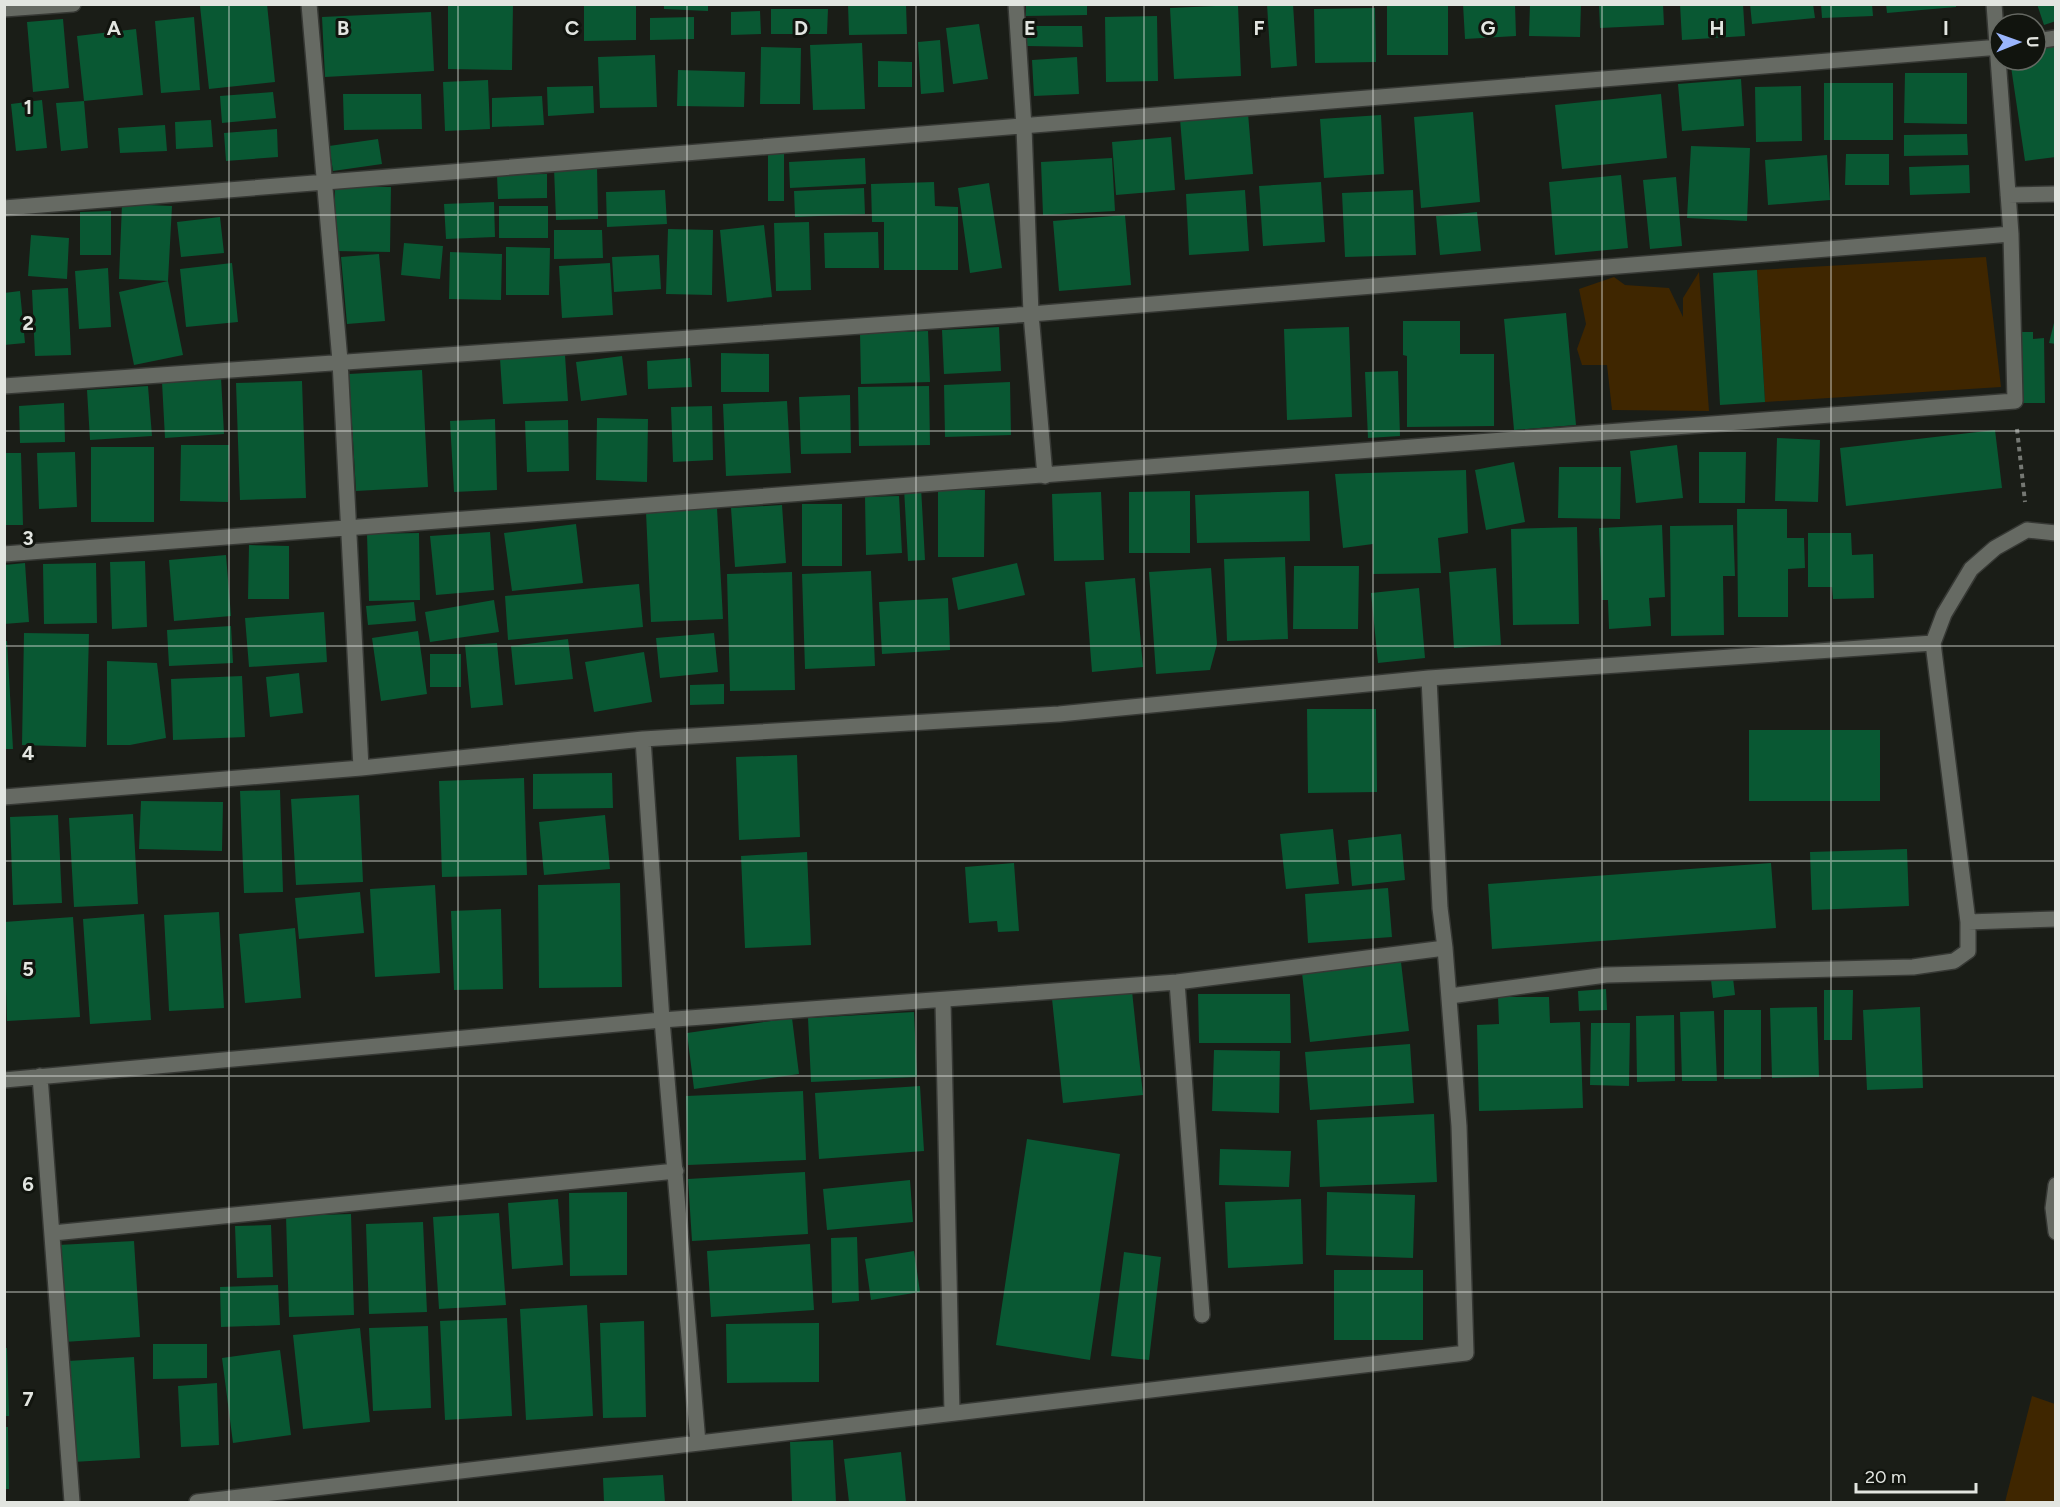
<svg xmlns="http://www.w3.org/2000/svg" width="2060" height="1507" font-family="Figtree,sans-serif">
	<rect width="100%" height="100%" fill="#1a1d17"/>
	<path fill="#3f2600" d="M1986,257l15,130 -236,15 -8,-132z
		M1699,272l10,139 -97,-1 -5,-45h-25l-5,-16 9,-25 -7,-35 35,-12 11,8 44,3 14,29v-19z
		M2032,1396l23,8v98h-50z"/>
	<path fill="#095833" d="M215,4h52l8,78 -66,7 -9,-83z
		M448,4h65l-1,66 -64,-1z
		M584,4h52v36l-52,1z
		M848,4h58l1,30 -58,1z
		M1026,4h61v11l-61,1z
		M1267,4h26l4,62 -26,2z
		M1387,4h61v51h-61z
		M1463,4h52l1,32 -51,3z
		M1530,4h51l-1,33 -51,-1z
		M1599,4h64l1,21 -64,3z
		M1680,4h63l2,32 -63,4z
		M1750,4h63l2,14 -63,6z
		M1821,4h51l1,12 -51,2z
		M1886,4h70v3l-69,6z
		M2037,4h19v17l-12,4z
		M664,5h44v6l-44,-2z
		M1238,5l3,71 -67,3 -4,-71z
		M1375,8l1,54 -61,1 -1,-54z
		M771,9h57l-1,25h-56z
		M760,11l1,23 -30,1v-23z
		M431,12l3,59 -109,6 -3,-60z
		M1157,16l1,65 -52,1 -1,-65z
		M194,17l6,73 -39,3 -6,-72z
		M694,17v22l-44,1v-22z
		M63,19l6,69 -36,4 -6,-70z
		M979,24l9,55 -35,5 -7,-56z
		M1027,26h55l1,21 -56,-1z
		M136,29l7,66 -59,6 -7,-65z
		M940,40l4,52 -23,2 -3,-52z
		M862,43l3,66 -52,1 -3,-65z
		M2056,45v112l-31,4 -15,-101h26v-13z
		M761,47l40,1 -1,56h-40z
		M655,55l2,52 -57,1 -2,-51z
		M1077,57l2,37 -45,2 -2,-36z
		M878,61l34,1v25h-34z
		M678,70l67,2 -1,35 -67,-1z
		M1905,73h62v51l-63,-1z
		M1741,79l3,47 -62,5 -4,-47z
		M488,80l2,49 -45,2 -2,-49z
		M1824,83h69v57h-69z
		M593,86l1,27 -46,3 -1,-29z
		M1801,86l1,55 -46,1 -1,-55z
		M273,92l3,26 -54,5 -2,-27z
		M343,94h78l1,35 -78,1z
		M1661,94l6,64 -105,11 -7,-64z
		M542,96l2,29 -52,2v-29z
		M42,100l5,48 -31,3 -5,-47z
		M84,101l4,47 -27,3 -5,-48z
		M1473,112l7,90 -59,6 -7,-91z
		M1248,113l5,61 -68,6 -5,-61z
		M1381,115l3,59 -60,4 -4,-59z
		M211,120l2,27 -37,2 -1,-27z
		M165,125l2,26 -47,2 -2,-25z
		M277,129l1,28 -52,4 -2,-28z
		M1967,134l1,21 -64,1v-21z
		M1171,137l4,53 -59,5 -4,-53z
		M378,139l4,25 -49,7 -4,-25z
		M1691,146l59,2 -3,73 -60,-3z
		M768,152l16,1v48h-16z
		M1846,154h43v31h-44z
		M1827,155l3,45 -62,5 -3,-45z
		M865,158l1,26 -76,4 -1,-26z
		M1112,158l3,53 -72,4 -2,-53z
		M1969,165l1,28 -60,2 -1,-28z
		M597,167l1,52 -42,1 -2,-52z
		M547,174v24l-49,1 -1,-24z
		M1621,175l7,73 -73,7 -6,-73z
		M1676,177l6,69 -32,3 -7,-69z
		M934,182l1,24 23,1v63h-74v-48h-12l-1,-38z
		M1321,182l4,60 -62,4 -4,-60z
		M989,183l13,85 -32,5 -12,-85z
		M335,187h56l-1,65 -55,-1z
		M864,188l1,26 -70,3 -1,-26z
		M665,190l2,34 -60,3 -1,-35z
		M1245,190l4,61 -60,4 -3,-61z
		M1413,190l3,65 -71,2 -3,-64z
		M494,202l1,35 -49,2 -2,-35z
		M122,204l50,2 -4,75 -49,-2z
		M499,206h49v32h-49z
		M111,211v44h-31v-43z
		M1477,212l4,39 -41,4 -4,-39z
		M1125,215l6,70 -72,6 -6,-70z
		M220,217l4,36 -43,4 -4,-35z
		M809,222l2,68 -35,1 -2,-68z
		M764,225l8,72 -45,5 -7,-72z
		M668,229l45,1 -1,65 -46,-1z
		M554,230h48l1,28 -49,1z
		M878,232l1,36h-54l-1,-35z
		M31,235l38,3 -2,41 -39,-3z
		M404,243l39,3 -3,33 -39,-4z
		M506,247l44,1 -1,47h-43z
		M450,252l52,2 -1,46 -52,-1z
		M379,254l6,67 -38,3 -6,-67z
		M659,255l2,34 -47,3 -2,-35z
		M232,263l6,59 -52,5 -6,-58z
		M610,263l3,52 -51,3 -3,-52z
		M108,268l3,59 -32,2 -4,-58z
		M1757,270l8,132 -45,3 -7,-132z
		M168,281l15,74 -49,10 -15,-73z
		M68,288l3,67 -36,1 -3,-66z
		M20,291l5,52 -21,2v-52z
		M1566,313l10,112 -62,5 -10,-111z
		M2055,319h1v25l-7,-1z
		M1403,321h57v33h34v72l-87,1v-71l-4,-1z
		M999,327l2,44 -57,3 -2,-44z
		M1349,327l3,90 -65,3 -3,-91z
		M928,331l2,51 -69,2 -1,-51z
		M2019,332h14v7l11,-1 1,65h-22l-1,-24h-6z
		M721,353l48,1v38h-48z
		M565,355l3,46 -65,3 -3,-45z
		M622,356l5,39 -46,6 -5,-39z
		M690,358l2,29 -44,2 -1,-28z
		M422,370l6,117 -72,4 -7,-117z
		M1398,371l2,65 -32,2 -3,-66z
		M221,377l3,57 -59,4 -3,-56z
		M302,381l4,117 -66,2 -4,-117z
		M1010,382l1,53 -66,2 -1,-52z
		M148,386l4,50 -62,4 -3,-50z
		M929,386l1,59 -71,1 -1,-59z
		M850,395l1,58 -50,1 -2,-57z
		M787,401l4,72 -65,3 -3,-72z
		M64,403l1,39 -45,1 -1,-37z
		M712,406l1,54 -40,2 -2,-55z
		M597,418l51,1 -1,63 -51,-2z
		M495,419l2,71 -43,2 -4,-71z
		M568,420l1,51 -42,1 -2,-51z
		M1995,430l7,58 -156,18 -6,-58z
		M1777,438l43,2 -2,62 -43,-1z
		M181,445h48l-1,57 -48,-1z
		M1677,445l6,53 -47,5 -6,-52z
		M91,447h63v75h-63z
		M75,452l2,55 -38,2 -2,-56z
		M1699,452h47l-1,51h-46z
		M4,453h17l2,72h-19z
		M1514,462l11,60 -39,8 -11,-60z
		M1559,467h62l-1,52 -62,-1z
		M1466,470l2,63 -30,5 3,35 -68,1v-30l-30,4 -8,-74z
		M921,487l4,73 -17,1 -4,-73z
		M938,489l47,1 -1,67h-46z
		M1190,491v62h-61v-61z
		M1309,491l1,50 -113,2 -2,-48z
		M1101,492l3,68 -50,1 -2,-67z
		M899,496l3,57 -36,2 -1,-58z
		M802,504h40v62h-40z
		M782,505l4,58 -51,4 -4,-59z
		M717,508l6,111 -72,3 -5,-110z
		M1737,509h50v29h17l1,30 -17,1v48h-50z
		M576,524l7,59 -71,8 -8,-58z
		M1662,525l3,72 -16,1 2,28 -42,3 -1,-29h-6l-3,-72z
		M1733,525l2,51h-12l1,59 -53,1 -1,-110z
		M1577,527l2,97 -66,1 -2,-96z
		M490,532l4,58 -58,5 -6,-59z
		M419,533l1,67 -51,1 -2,-67z
		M1808,533h43l1,22 21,-1 1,44 -41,1 -1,-12h-24z
		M249,545l40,1v53h-41z
		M226,555l5,61 -57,5 -5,-61z
		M1285,557l3,82 -61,2 -3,-82z
		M145,561l2,66 -35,2 -2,-67z
		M25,563l4,59 -25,2v-59z
		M96,563l1,60 -53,1 -1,-60z
		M1017,563l8,32 -67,15 -6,-32z
		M1294,566h65l-1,63h-65z
		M1211,568l6,76 -7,26 -54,4 -7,-102z
		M1496,568l5,77 -47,3 -5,-76z
		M871,571l4,95 -70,3 -3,-95z
		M792,572l3,118 -65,1 -3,-117z
		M1135,578l8,89 -51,5 -7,-90z
		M639,584l4,43 -135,13 -3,-44z
		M1419,588l6,70 -47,5 -7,-70z
		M948,598l2,52 -68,4 -3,-52z
		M494,600l5,32 -69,10 -5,-30z
		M414,602l2,19 -48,4 -2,-19z
		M324,612l3,50 -78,5 -4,-49z
		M231,626l2,37 -64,3 -2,-36z
		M418,631l9,63 -46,7 -9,-63z
		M24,633l65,1 -3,113 -64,-2z
		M714,633l4,39 -58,6 -4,-40z
		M568,639l5,40 -58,6 -4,-39z
		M4,641h3l6,108h-9z
		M497,643l6,62 -32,3 -6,-63z
		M644,652l8,50 -58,10 -9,-50z
		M430,654h31v33h-31z
		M107,661l50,2 9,75 -36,7h-23z
		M299,673l4,40 -33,4 -4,-40z
		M242,676l3,61 -72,3 -2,-61z
		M724,684v20l-34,1v-20z
		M1307,709h69l1,83 -69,1z
		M1749,730h131v71h-131z
		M797,755l3,82 -61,3 -3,-83z
		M612,773l1,35 -80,1v-35z
		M524,778l3,97 -85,2 -3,-96z
		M280,790l3,102 -39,1 -4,-102z
		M359,795l4,87 -67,3 -5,-86z
		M141,801l82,1 -1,49 -83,-2z
		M133,814l5,90 -64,3 -5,-89z
		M58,815l4,88 -49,2 -3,-88z
		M605,815l5,54 -66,6 -5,-53z
		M1333,829l6,55 -53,5 -6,-55z
		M1401,834l4,46 -53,6 -4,-46z
		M1907,849l2,57 -97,4 -2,-58z
		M807,852l4,93 -66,3 -4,-92z
		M1014,863l5,68 -21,1 -1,-11 -28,2 -4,-56z
		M1771,863l5,65 -284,21 -4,-65z
		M620,883l2,104 -83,1 -1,-103z
		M435,885l5,88 -65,4 -5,-88z
		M1388,888l4,49 -84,6 -3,-49z
		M360,892l4,41 -65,6 -4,-41z
		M501,909l2,80 -49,1 -3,-79z
		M219,912l5,96 -55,3 -5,-96z
		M144,914l7,106 -61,4 -7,-105z
		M73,917l7,100 -73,4 -3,-99z
		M295,928l6,70 -56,5 -6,-69z
		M1401,962l8,69 -99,11 -8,-69z
		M1733,978l2,17 -22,3 -2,-18z
		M1606,989l1,21 -28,1 -1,-20z
		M1824,990h29l-1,50h-28z
		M1132,991l11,104 -80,8 -11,-104z
		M1198,994h92l1,49h-92z
		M1498,997h51l1,26 30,-1 3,86 -104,3 -2,-86 22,-1z
		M1817,1007l2,70 -47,1 -2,-70z
		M1920,1007l3,81 -56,2 -4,-80z
		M1724,1010h37v69h-37z
		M1714,1011l3,70h-35l-2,-69z
		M914,1012l3,65 -106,5 -3,-64z
		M1674,1015l1,66 -38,1 -1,-66z
		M792,1018l7,56 -105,15 -7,-56z
		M1591,1023h39l-1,63 -39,-1z
		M1410,1044l4,59 -104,7 -5,-58z
		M1214,1050l66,1 -1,62 -67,-2z
		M920,1086l4,65 -105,8 -4,-66z
		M803,1091l3,69 -118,5 -2,-69z
		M1434,1114l3,68 -117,5 -3,-67z
		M1027,1139l93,15 -30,206 -94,-15z
		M1220,1149l71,2 -2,36 -70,-2z
		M805,1172l3,62 -116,7 -4,-62z
		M910,1180l3,42 -86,8 -4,-41z
		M627,1192v83l-57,1 -1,-83z
		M1327,1192l88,3 -2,63 -87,-3z
		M558,1199l5,66 -51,4 -4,-66z
		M1301,1199l2,65 -75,4 -3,-66z
		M499,1213l7,92 -67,4 -6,-92z
		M351,1214l3,101 -65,2 -3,-101z
		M423,1222l4,90 -58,2 -3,-90z
		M271,1225l2,52 -36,1 -2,-52z
		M857,1237l2,64 -27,2 -1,-65z
		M134,1241l6,96 -76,5 -6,-97z
		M810,1244l4,66 -103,7 -4,-66z
		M914,1251l6,41 -49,8 -6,-41z
		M1124,1252l37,5 -12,103 -38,-4z
		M1334,1270h89v70h-89z
		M278,1285l2,40 -59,2 -1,-40z
		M587,1305l6,111 -67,4 -6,-111z
		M507,1318l5,98 -67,4 -5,-99z
		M644,1321l2,96 -43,1 -3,-95z
		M819,1323v59l-92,1 -1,-59z
		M428,1326l3,82 -58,3 -4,-83z
		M360,1328l10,94 -67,7 -10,-94z
		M153,1344h54v34l-54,1z
		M4,1348h3l2,68h-5z
		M280,1350l11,85 -58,8 -11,-85z
		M134,1357l6,101 -67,4 -5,-101z
		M217,1383l2,62 -38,2 -3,-61z
		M4,1427h4l1,62h-5z
		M833,1440l3,62h-44l-2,-60z
		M901,1452l5,50h-57l-5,-43z
		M663,1475l2,27h-61l-1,-24z"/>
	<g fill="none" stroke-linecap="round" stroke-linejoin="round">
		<defs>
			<path id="minor" d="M309,4l31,357 21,407
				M1016,4l8,123 7,187 14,162
				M4,9l69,-5
				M2036,41l20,-3
				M2008,195l48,-1
				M4,208l1996,-161
				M4,386l1027,-72 980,-80
				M4,554l2011,-153 -4,-167 -17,-230
				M1429,678l11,230 5,40
				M643,739l19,281 36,423
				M4,797l357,-29 282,-29 416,-25 370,-36 504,-35 11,-29 27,-45 24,-21 32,-18 29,3
				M1968,922l88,-3
				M1177,982l25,333
				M1450,996l156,-21 307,-8 41,-6 14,-10v-29l-35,-279
				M943,1001l9,412
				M40,1076l32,426
				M4,1080l658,-60 515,-38 268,-34 14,178 7,227 -1269,149
				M2056,1185l-3,23 3,24
				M53,1233l623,-62"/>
		</defs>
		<use href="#minor" stroke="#363834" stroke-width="18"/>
		<path stroke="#757873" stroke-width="4" stroke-dasharray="4.5 4.5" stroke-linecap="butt" d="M2017,429l8,73"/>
		<use href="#minor" stroke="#666a63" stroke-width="15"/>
	</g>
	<path fill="none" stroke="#e2e5e0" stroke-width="1.5" stroke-opacity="0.55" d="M229,4v1498M458,4v1498M687,4v1498M916,4v1498M1144,4v1498M1373,4v1498M1602,4v1498M1831,4v1498M4,215h2052M4,431h2052M4,646h2052M4,861h2052M4,1076h2052M4,1292h2052"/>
	<g font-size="20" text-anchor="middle" font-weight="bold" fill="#e2e5e0" stroke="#11140e" stroke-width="6" stroke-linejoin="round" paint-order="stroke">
		<text x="114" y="35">A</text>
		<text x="343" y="35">B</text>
		<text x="572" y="35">C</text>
		<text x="801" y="35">D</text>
		<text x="1030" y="35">E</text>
		<text x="1259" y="35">F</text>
		<text x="1488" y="35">G</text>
		<text x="1717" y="35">H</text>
		<text x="1946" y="35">I</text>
		<text x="28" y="114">1</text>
		<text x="28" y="330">2</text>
		<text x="28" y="545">3</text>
		<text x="28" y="760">4</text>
		<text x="28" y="976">5</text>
		<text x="28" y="1191">6</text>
		<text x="28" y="1406">7</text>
	</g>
	<rect width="2060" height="1507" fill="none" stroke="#e2e5e0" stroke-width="12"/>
	<g transform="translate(2018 42) rotate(89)"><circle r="28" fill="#11140e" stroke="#656862" stroke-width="1.5"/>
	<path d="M0-4.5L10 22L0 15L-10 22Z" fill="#9ab5fd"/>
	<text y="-9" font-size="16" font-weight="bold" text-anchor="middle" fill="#e2e5e0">U</text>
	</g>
	<path d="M1856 1483v9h120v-9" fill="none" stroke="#e2e5e0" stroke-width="3"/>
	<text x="1865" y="1483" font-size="18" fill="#e2e5e0" stroke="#11140e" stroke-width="4.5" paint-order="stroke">20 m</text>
</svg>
